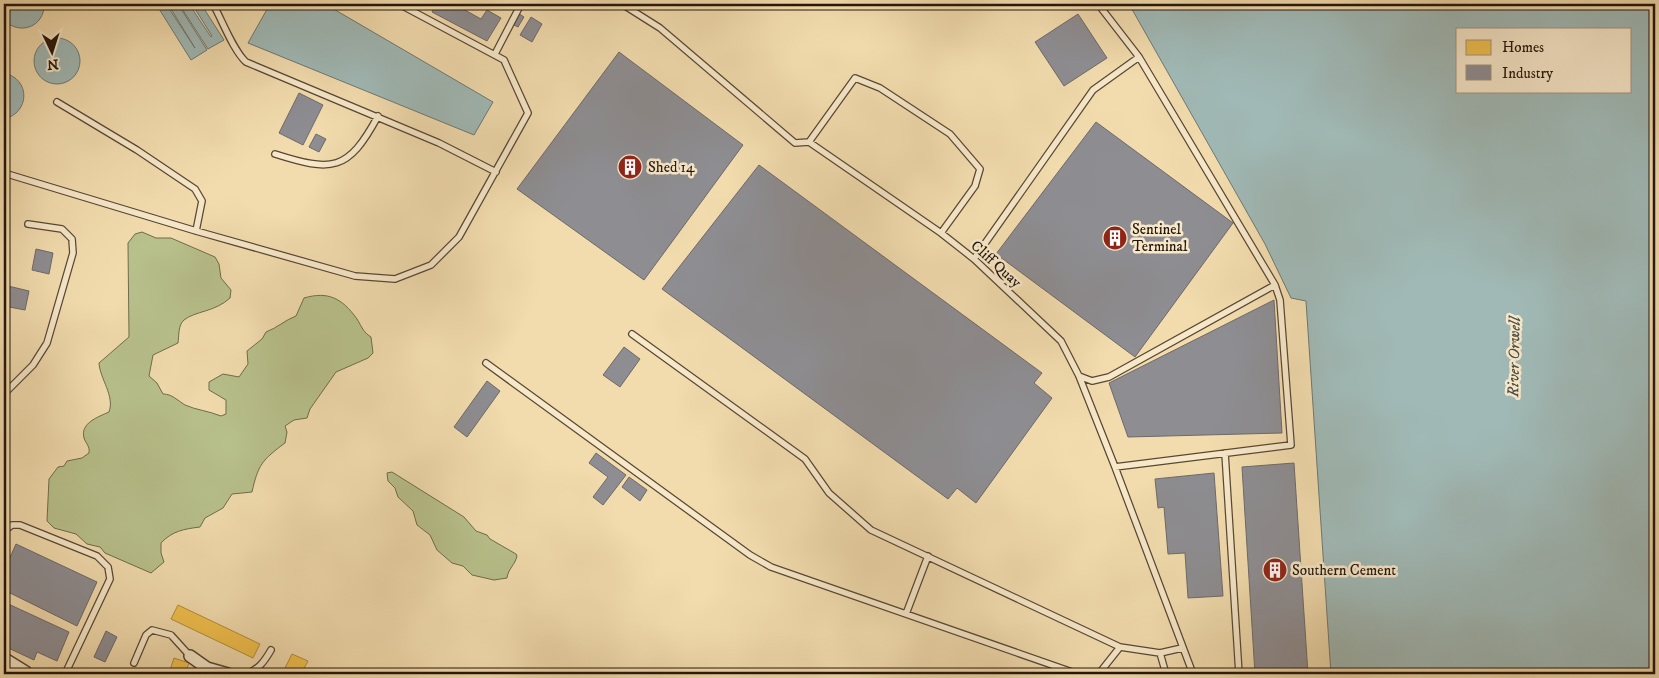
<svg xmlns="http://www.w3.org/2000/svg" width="1659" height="678" font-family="'IM FELL DW Pica',serif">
	<rect width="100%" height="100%" fill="#f2dcae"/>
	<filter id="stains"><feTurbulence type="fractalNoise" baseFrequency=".004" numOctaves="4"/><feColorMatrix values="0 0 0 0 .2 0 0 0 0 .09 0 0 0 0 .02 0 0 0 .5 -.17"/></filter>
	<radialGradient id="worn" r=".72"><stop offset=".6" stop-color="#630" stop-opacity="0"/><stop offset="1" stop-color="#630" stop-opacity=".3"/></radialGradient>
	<path fill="#b8c18c" stroke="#6e6c4b" d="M142,232l14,6h15l44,19 4,7 2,14 10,12 -1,8c-15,14 -35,13 -46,22 -6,5 -5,16 -6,23l-25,12 -4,21 8,7 6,11c9,0 14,6 22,11 11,5 24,6 36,11l5,-2v-14l-17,-10v-8l14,-8 16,3 9,-13 -1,-13 15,-12 4,-7c11,-4 19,-12 30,-16l8,-18c24,-7 38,0 53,21 5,8 6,13 14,18l2,16 -5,5 -32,14 -26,37 -3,9 -13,2 -9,6 2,6 -2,11c-23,17 -27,22 -33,49l-20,2 -9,14 -18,10 -5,9c-16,2 -28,4 -39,16v10l3,9 -13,11 -46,-20 -5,-6 -13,-3 -11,-10 -22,-6 -7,-7 2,-42 9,-12 6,-1 3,-5 15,-3 7,-5c1,-7 -3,-9 -5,-15 -4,-15 14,-21 25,-26 6,-16 -9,-33 -10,-49l30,-26 -1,-94 7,-9z
		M392,472l72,45 12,14 11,4 3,4 26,15 1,2c-2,9 -9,13 -10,22l-13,2 -22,-5 -9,-9 -11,-3 -15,-13 -7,-15 -13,-10 -4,-14 -15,-14 -3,-9 -7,-7 -1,-8z"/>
	<path fill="#a0b9b6" stroke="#6e7871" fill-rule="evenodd" d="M4,4h40c1,23 -25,32 -40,16z
		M156,4h10l29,44 -27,-44h10l29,46 -16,10z
		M179,4h10l22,33 1,-1 -20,-32h9l23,36 -16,9z
		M270,4h55l168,98 -19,33 -226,-92z
		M1129,4h526v670h-324l-25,-373 -15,-3 -26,-54zM1458,29h172v62h-172z
		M34 61a23 23 0 1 1 46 0a23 23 0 1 1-46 0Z
		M4,73c27,6 26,40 0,46z"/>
	<path fill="#f2c14e" stroke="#b48e3a" d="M178,605l82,39 -7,14 -82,-39z
		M292,654l16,7 -7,13h-19z
		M174,658l15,5 -4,11 -16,-1z"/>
	<path fill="#8d8d92" stroke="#6e6969" d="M436,4h18l27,15 6,-9 14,8 -14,23 -55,-29z
		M518,13l6,4 -6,10 -6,-3z
		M1078,14l29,44 -43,28 -29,-44z
		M531,17l11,7 -10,18 -12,-7z
		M619,52l124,93 -99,135 -127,-91z
		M299,93l24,12 -20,40 -24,-12z
		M1096,122l137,101 -98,134 -139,-103z
		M316,134l10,5 -7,13 -10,-5z
		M759,165l283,208 -8,10 18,15 -76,105 -19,-15 -9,11 -286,-210z
		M36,249l17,4 -4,21 -17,-4z
		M4,285l25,6 -4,19 -21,-4z
		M1274,300l8,133 -154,4 -19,-54z
		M624,347l16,12 -20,28 -17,-12z
		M487,381l13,10 -33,46 -13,-10z
		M596,453l30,22 -23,30 -10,-8 15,-20 -19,-14z
		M1294,463l14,211h-53l-13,-207z
		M1214,473l9,123 -35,2 -3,-45 -17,1 -4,-47 -6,1 -3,-29z
		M629,477l18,13 -7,11 -18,-14z
		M16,544l81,38 -20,44 -73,-36v-19z
		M4,602l65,30 -12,29 -20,-9 -3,8 -30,-14z
		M106,631l11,6 -12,25 -11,-5z"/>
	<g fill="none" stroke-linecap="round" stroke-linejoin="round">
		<defs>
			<path id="service" d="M213,4c9,16 20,46 33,58l193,81 57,29
				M622,4l38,24 135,115 14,-1 132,91 33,26 87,82 18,35 36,91 78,207
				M1098,4l41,53
				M495,54l26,-50
				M57,102l80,48 58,39 7,12 -6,30
				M809,142l46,-64 25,10 70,46 30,35 -5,17 -34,47
				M275,154c57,18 73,18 103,-38
				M4,173l192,58 159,45 40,3 36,-14 28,-28 69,-124 -24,-53 -105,-56
				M974,259l119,-169 46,-33 136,228 -166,92 -17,4 -13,-5
				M632,334l173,125 24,34 42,37 249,117 40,6 22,-5
				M486,363l264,192 21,12 307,107
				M4,394l29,-29 14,-22 26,-90 -1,-14 -10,-10 -34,-5
				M1225,453l14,221
				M1115,467l176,-22 -11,-145 -5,-15
				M4,531l8,-6h8l77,31 11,11 2,12 -45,95
				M906,614l22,-58
				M1160,653l6,21
				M134,663l12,-28 6,-5 19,5 19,21
				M246,674c13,-5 18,-12 25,-24
				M1094,674l7,-3 19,-24"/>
			<path id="minor" d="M190,656l17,12
				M204,674l3,-6 21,6"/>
			<path id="tertiary" d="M4,661l21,13"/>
		</defs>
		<use href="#service" stroke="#584833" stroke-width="8"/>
		<use href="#minor" stroke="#584833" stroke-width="14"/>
		<use href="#tertiary" stroke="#584833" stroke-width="18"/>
		<use href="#service" stroke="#f7e8ca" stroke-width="5.5"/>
		<use href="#minor" stroke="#f7e8ca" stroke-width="11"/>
		<use href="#tertiary" stroke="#f7e8ca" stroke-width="15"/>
	</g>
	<defs>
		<symbol id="building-disc" viewBox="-11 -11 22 22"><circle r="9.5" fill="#8f2418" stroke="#f7e8ca"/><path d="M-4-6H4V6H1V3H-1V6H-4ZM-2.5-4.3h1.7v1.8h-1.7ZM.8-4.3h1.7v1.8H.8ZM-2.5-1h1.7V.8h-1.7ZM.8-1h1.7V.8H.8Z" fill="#fff"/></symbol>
	</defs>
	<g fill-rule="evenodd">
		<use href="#building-disc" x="616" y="153" width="28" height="28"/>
		<use href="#building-disc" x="1101" y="224" width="28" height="28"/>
		<use href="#building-disc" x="1261" y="556" width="28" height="28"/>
	</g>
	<g text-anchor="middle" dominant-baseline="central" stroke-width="5" stroke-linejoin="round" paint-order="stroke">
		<g font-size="15" fill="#24160a" stroke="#f7e8ca" text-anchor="start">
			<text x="648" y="167">Shed 14</text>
			<text x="1132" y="229">Sentinel<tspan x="1132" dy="17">Terminal</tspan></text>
			<text x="1292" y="570">Southern Cement</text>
		</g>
		<g font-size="15" fill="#24160a" stroke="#f7e8ca">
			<text transform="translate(996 264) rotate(42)">Cliff Quay</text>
		</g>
		<g font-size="16" font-style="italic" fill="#4f4f46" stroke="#f7e8ca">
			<text transform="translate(1514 357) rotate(-89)">River Orwell</text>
		</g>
	</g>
	<rect width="1659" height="678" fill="none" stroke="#f2dcae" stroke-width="20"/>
	<rect x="5" y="5" width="1649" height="668" fill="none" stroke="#24160a" stroke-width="2.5"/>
	<rect x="10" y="10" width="1639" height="658" fill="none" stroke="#24160a"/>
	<rect x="1456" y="28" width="175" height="65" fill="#f7e8ca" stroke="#a3947d"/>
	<rect x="1466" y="40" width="25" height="15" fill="#f2c14e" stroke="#a3947d"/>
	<text x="1502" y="52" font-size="15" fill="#24160a">Homes</text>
	<rect x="1466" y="65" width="25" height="15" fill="#8d8d92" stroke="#a3947d"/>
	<text x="1502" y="78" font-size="15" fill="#24160a">Industry</text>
	<g transform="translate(52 52) rotate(176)" stroke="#f7e8ca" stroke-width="4" paint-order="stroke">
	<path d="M0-4L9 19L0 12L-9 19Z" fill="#24160a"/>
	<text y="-8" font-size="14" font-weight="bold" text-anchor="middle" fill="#24160a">N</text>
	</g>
	<rect width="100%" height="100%" filter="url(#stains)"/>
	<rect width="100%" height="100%" fill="url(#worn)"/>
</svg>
